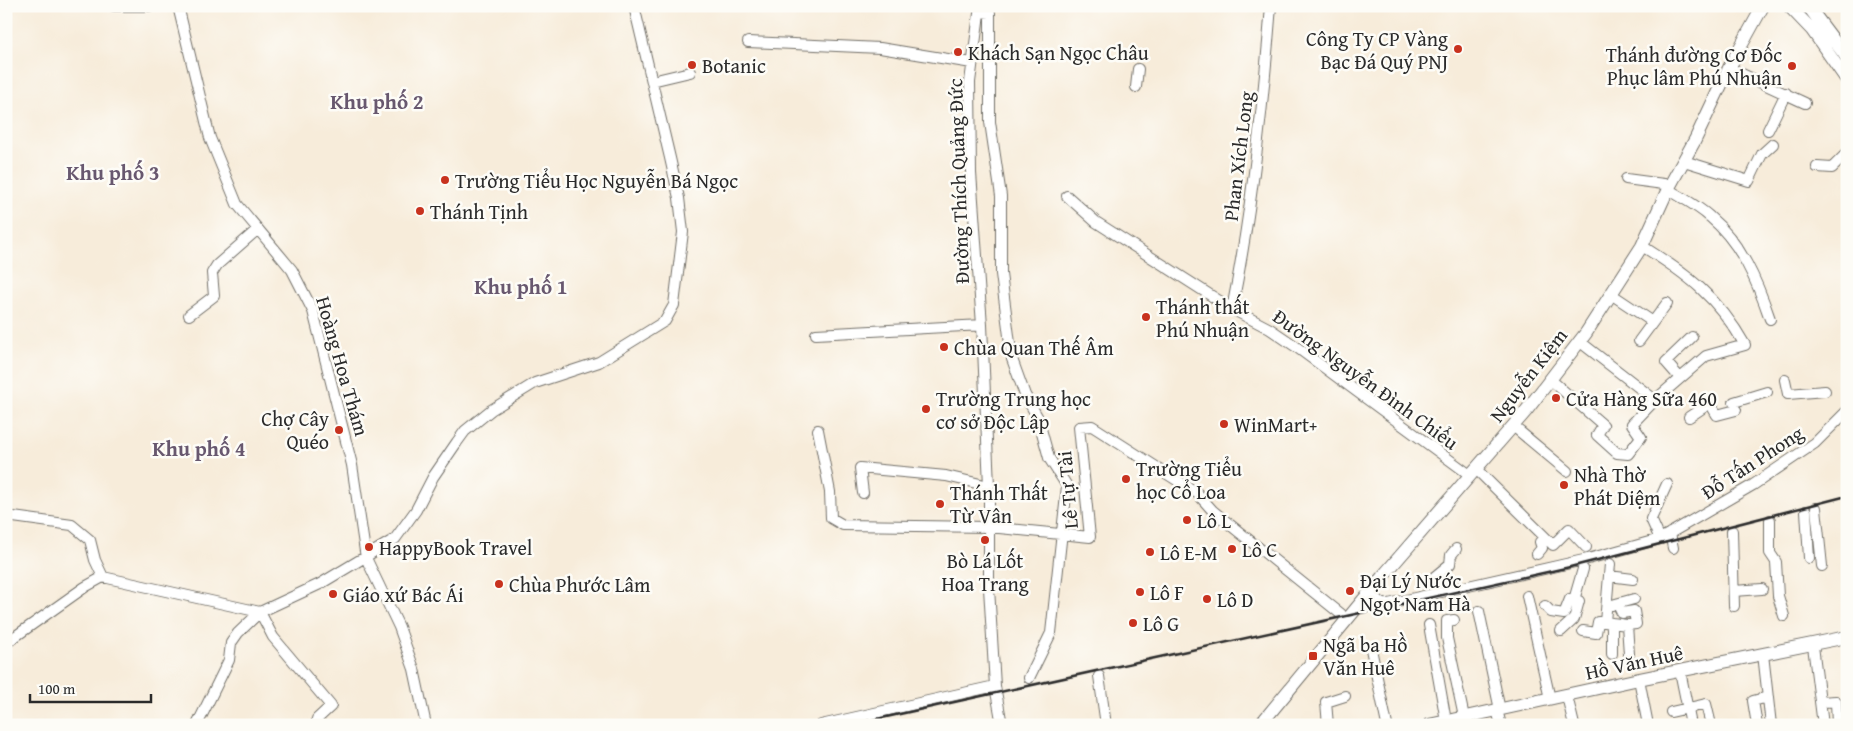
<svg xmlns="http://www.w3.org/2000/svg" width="1853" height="731" font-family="'Gentium Book Plus',serif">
	<rect width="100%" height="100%" fill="#fdfcf7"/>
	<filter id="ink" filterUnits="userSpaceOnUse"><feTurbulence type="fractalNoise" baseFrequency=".02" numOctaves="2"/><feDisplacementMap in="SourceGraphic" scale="10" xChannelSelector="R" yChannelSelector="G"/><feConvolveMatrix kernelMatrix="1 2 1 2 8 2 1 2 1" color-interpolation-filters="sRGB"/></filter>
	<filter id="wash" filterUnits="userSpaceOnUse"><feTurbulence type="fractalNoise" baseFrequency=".0096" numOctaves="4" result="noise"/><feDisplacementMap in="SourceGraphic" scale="20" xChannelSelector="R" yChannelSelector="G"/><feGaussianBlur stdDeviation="1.12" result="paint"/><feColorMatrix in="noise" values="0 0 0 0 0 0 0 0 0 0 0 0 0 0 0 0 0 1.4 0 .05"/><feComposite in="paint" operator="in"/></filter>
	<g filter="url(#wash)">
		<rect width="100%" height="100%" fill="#f7ecda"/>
	</g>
	<g filter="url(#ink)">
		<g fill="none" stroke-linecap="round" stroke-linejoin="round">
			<defs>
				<path id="minor" d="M114,6h35
					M178,6l32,132 27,66 55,66 21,41 39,154 14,93 33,69 15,42 12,56
					M980,6l-10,76 1,91 11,152 7,161v102l6,98 7,39
					M979,12l11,1v109l11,74v78l11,85 13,36 13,23 11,40 18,28 -16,147 -22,45
					M748,42l132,6 92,15
					M1729,68l76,35
					M652,81l38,-9
					M1136,87l2,-18
					M1768,130l18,-37
					M1684,161l65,20 13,-27 11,-10
					M1817,167l15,1 15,-15
					M1626,179l45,6
					M1668,189c14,9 30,17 42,28 31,26 47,64 60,102
					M1067,196l29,26 136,87 38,20 25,17 175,129
					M1611,294l42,28
					M1232,309c20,-100 31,-201 39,-303
					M189,315l25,-19 -2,-23 5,-8 41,-36
					M816,334l166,-9
					M1579,341l76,59
					M1639,341l28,-38
					M1680,378l-14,-16 26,-25
					M1551,380l52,45 -6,10 20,18 11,1 13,-17 -9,-13 23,-24 51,-44 39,-11c-27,-48 -58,-71 -103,-99
					M1785,380l3,14 37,-3
					M1734,402l33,-10
					M1689,417l21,-14 7,12 19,-5
					M1513,426l54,45
					M818,430l12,62 1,26 12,7 146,2 101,10 -11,-110 13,-1 105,67 16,18 128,103
					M1476,469l77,76 16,-16 17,18
					M863,493l-3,-25 86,8 43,10
					M1816,508l6,58
					M1806,511l3,47
					M6,516l66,9 18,15 5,20 8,17
					M1770,520v33l6,9 2,34 6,20
					M1732,531l2,75
					M1670,533l3,15
					M1660,539l-9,-20 16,-35
					M1537,554l5,-6 -2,-6 5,-4
					M1610,564l-5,58 7,1v31
					M1609,576l24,3
					M103,577l157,35 60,-28 75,-45 21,-29 17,-33 24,-35 8,-11 26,-21 44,-27 64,-21 66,-41 9,-16 9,-73 -4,-34 -9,-40 -36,-152
					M1433,578l17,-14 1,-9 5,-6
					M1734,591l28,-2
					M1370,593l14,12 204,-46 72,-20 93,-54 62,-42 32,-32
					M1527,596l23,103
					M1612,605l22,-6
					M1618,605l4,8 12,-2 2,13 -9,1
					M1545,606l6,6 13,2 6,-15 4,1 9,-31
					M1479,611l21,99
					M1454,620l-7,1v17l17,79
					M1612,623l15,2 2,29
					M1429,625l17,96
					M1561,631l13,-12 5,-18 -5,-1
					M1583,631l13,2 2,-11h7
					M6,643l79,-56 18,-10
					M1813,646l10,79
					M1371,649l16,76
					M1763,654l8,71
					M1680,671l11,54
					M1099,676l7,49
					M1639,679l9,46
					M1567,696l7,29
					M1820,702l16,-1 1,24
					M1497,710l4,15
					M1671,712l35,-8 5,21
					M874,723v2
					M197,725l32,-65 2,-17 7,-10 22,-21 13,25 58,69 -14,13
					M821,725l174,-39
					M1328,725l-2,-23 19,-6
					M1757,725l-4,-24 15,-4"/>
				<path id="major" d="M1789,6l23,24 35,50
					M1808,6l39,52
					M1260,725l123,-149 143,-165 60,-78 56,-87 26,-57 27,-49 35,-74 33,-60
					M1429,725l210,-46 208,-42"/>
			</defs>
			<use href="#minor" stroke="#726f68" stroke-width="12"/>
			<use href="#major" stroke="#726f68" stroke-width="14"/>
			<use href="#minor" stroke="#fff" stroke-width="10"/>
			<use href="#major" stroke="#fff" stroke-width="12"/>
			<path stroke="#2b2b2b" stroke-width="2.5" d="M850,725l720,-158 277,-71"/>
		</g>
	</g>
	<g fill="#c8321e" stroke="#fdfcf7" stroke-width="2">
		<circle cx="1458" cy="49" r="5"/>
		<circle cx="958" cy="52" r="5"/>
		<circle cx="692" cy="65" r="5"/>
		<circle cx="1792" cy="66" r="5"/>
		<circle cx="445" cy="180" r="5"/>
		<circle cx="420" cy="211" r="5"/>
		<circle cx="1146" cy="317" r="5"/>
		<circle cx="944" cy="347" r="5"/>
		<circle cx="1556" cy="398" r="5"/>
		<circle cx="926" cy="409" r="5"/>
		<circle cx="1224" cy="424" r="5"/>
		<circle cx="339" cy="430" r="5"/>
		<circle cx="1126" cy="479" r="5"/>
		<circle cx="1564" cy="485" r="5"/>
		<circle cx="940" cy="504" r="5"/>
		<circle cx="1187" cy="520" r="5"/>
		<circle cx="985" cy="540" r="5"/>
		<circle cx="369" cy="547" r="5"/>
		<circle cx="1232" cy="549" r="5"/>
		<circle cx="1150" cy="552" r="5"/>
		<circle cx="499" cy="584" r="5"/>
		<circle cx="1350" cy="591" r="5"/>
		<circle cx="1140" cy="592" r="5"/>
		<circle cx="333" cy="594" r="5"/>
		<circle cx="1207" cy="599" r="5"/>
		<circle cx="1133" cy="623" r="5"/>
		<rect x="1308" y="651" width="10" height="10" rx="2.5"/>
	</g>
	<g text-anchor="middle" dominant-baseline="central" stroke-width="5" stroke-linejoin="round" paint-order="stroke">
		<g font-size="20" fill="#2b2b2b" stroke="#fdfcf7" text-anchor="start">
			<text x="1448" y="38" text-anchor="end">Công Ty CP Vàng<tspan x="1448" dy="23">Bạc Đá Quý PNJ</tspan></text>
			<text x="968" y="52">Khách Sạn Ngọc Châu</text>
			<text x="1782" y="54" text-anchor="end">Thánh đường Cơ Đốc<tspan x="1782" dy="23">Phục lâm Phú Nhuận</tspan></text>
			<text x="702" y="65">Botanic</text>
			<text x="455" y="180">Trường Tiểu Học Nguyễn Bá Ngọc</text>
			<text x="430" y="211">Thánh Tịnh</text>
			<text x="1156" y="306">Thánh thất<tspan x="1156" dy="23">Phú Nhuận</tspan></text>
			<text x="954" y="347">Chùa Quan Thế Âm</text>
			<text x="936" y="398">Trường Trung học<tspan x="936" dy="23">cơ sở Độc Lập</tspan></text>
			<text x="1566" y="398">Cửa Hàng Sữa 460</text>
			<text x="329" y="418" text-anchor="end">Chợ Cây<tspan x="329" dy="23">Quéo</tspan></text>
			<text x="1234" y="424">WinMart+</text>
			<text x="1136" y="468">Trường Tiểu<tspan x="1136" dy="23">học Cổ Loa</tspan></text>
			<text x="1574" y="474">Nhà Thờ<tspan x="1574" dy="23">Phát Diệm</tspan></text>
			<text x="950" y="492">Thánh Thất<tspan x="950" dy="23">Từ Vân</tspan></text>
			<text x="1197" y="520">Lô L</text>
			<text x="379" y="547">HappyBook Travel</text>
			<text x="1242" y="549">Lô C</text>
			<text x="1160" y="552">Lô E-M</text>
			<text x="985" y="560" text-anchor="middle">Bò Lá Lốt<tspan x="985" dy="23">Hoa Trang</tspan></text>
			<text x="1360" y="580">Đại Lý Nước<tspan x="1360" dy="23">Ngọt Nam Hà</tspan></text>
			<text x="509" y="584">Chùa Phước Lâm</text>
			<text x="1150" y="592">Lô F</text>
			<text x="343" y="594">Giáo xứ Bác Ái</text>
			<text x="1217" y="599">Lô D</text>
			<text x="1143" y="623">Lô G</text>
			<text x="1323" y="644">Ngã ba Hồ<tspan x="1323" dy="23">Văn Huê</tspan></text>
		</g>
		<g font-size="20" fill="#2b2b2b" stroke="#fdfcf7">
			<text transform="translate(1238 156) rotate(-83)">Phan Xích Long</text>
			<text transform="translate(958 181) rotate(-92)">Đường Thích Quảng Đức</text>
			<text transform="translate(343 366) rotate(74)">Hoàng Hoa Thám</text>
			<text transform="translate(1528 375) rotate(-52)">Nguyễn Kiệm</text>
			<text transform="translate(1366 379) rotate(36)">Đường Nguyễn Đình Chiểu</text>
			<text transform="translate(1752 462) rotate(-33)">Đỗ Tấn Phong</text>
			<text transform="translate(1067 490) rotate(-95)">Lê Tự Tài</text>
			<text transform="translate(1634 662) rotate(-12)">Hồ Văn Huê</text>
		</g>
		<g font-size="21" font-weight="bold" fill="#68586f" stroke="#fdfcf7">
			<text x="377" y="101">Khu phố 2</text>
			<text x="113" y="172">Khu phố 3</text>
			<text x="521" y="286">Khu phố 1</text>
			<text x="199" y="448">Khu phố 4</text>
		</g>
	</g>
	<rect width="1853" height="731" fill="none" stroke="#fdfcf7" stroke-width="25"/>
	<path d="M30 694v8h121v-8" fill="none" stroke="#2b2b2b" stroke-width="2.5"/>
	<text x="38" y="694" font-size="15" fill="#2b2b2b" stroke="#fdfcf7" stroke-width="4" paint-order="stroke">100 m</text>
</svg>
